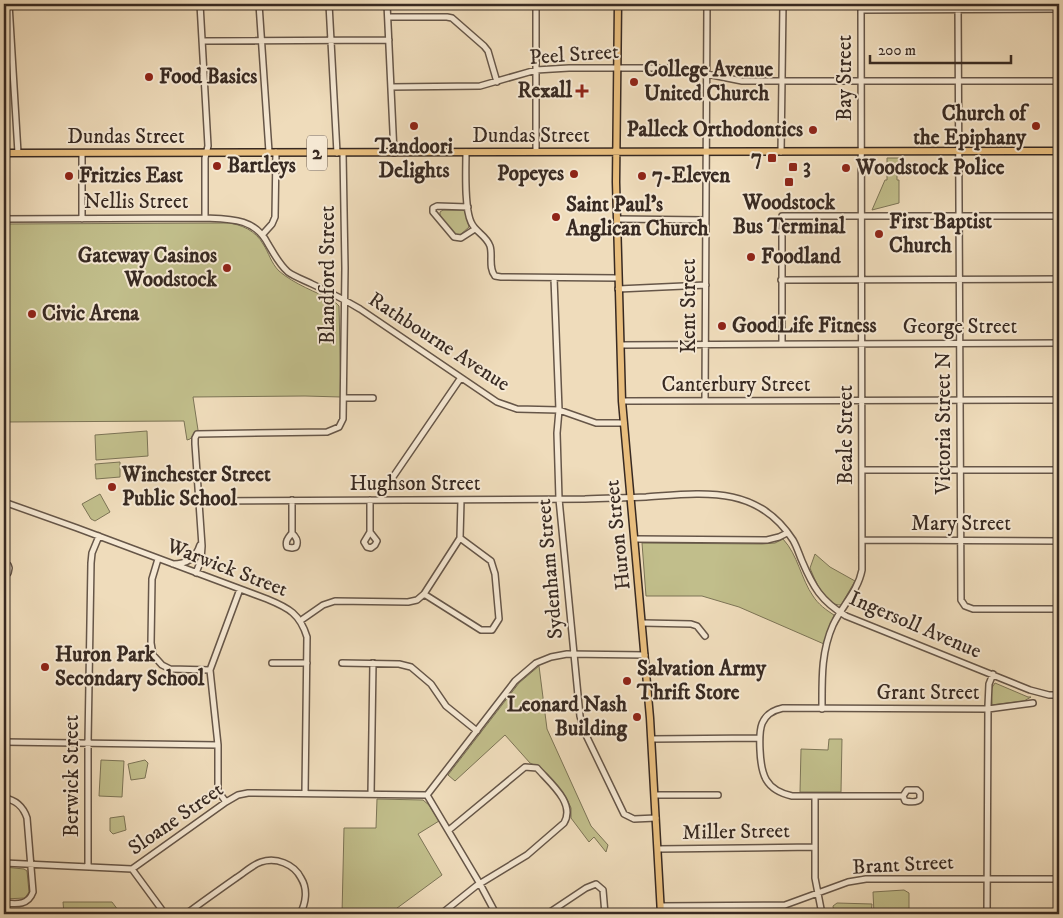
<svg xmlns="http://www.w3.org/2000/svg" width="1063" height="918" font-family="'IM FELL DW Pica',serif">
	<rect width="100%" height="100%" fill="#efdcbb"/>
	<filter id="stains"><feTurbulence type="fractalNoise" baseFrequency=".004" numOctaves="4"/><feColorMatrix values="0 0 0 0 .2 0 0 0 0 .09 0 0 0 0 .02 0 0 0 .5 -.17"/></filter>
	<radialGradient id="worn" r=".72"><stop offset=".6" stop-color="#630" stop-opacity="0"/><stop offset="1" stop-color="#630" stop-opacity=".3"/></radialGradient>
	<path fill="#c1be8b" stroke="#7c7456" d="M887,158h14v15h-4v7h2v23l-27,7 13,-30h2z
		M443,210h20l2,2 4,15 -9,8 -5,-1 -15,-16v-6z
		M227,223c14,1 29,8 36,21 6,9 8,19 16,27 15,13 37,21 55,30l5,5 2,91 -36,-1 -112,1 5,33 -8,9 -3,1 -3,-19 -180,1v-198z
		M147,431l1,25 -52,4 -1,-25z
		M120,462v15l-24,2 -1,-15z
		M100,494l10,18 -15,9 -4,-2 -9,-15z
		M783,539c15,16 18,40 30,57 5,8 13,14 21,19l-10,29 -85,-37 -37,-11h-56l-4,-53 120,1 13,-1z
		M815,554l15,13 25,14 -14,24c-16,1 -26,-25 -31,-37z
		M539,666l8,63 44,97 17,19 -2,7 -12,-15 -5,5 -18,-24v-10l-5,-11 -24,-28 -12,-6 -25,-28 -50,46 -7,-6 71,-92z
		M995,683l33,14h3l-7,4 -32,4 -1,-16z
		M829,739h13l-1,53h-41l1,-43 27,1z
		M101,760l23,1 -2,36 -23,-1z
		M145,760l3,3 -3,15 -14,2 -3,-16z
		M377,799l46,1 6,5 10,16 -21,13 24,41 -53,39h-47l2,-86h32z
		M124,816l2,14 -13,4 -3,-3v-13z
		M4,867l20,2 3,2 2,21 -4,6 -21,1z
		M904,890l5,3v21h-35l-1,-22z
		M63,902h49l9,12h-57z
		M837,903l35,1 -1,10h-37l-1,-8z"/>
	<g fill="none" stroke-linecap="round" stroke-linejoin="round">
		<defs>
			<path id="minor" d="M9,4l9,149
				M200,4l8,142 -3,12v60
				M259,4l10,148
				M329,4l8,149
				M387,4l7,149
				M536,4v148
				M958,4l3,596 4,6 8,3h86
				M861,10l198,-1
				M388,17h59l5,1 32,28 4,5 9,31
				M202,41l187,-1
				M391,87l89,-1 56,-16 33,-2h98l30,4 45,9h317
				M466,152c0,17 -2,55 5,70 4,10 15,13 19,24 3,9 -2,22 5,30l6,1 117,1
				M781,152l2,-148
				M82,153v66
				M468,207l-31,-1 -4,2v4l21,25 7,1 14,-9
				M4,219l201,-1c25,1 50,0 63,26 6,10 11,20 20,28 7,5 16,8 24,12 17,8 33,16 48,25l137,93 20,7 42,1 37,13h28
				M617,219l89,1
				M263,234l9,-10 3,-7 1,-65
				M554,278l5,132 -2,23 2,66 21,217 4,15 40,83 10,5 22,-1
				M781,280l278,-1
				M618,289l88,-4
				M782,343v-127h277
				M621,345l438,-2
				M345,398h28
				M622,401l437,-1
				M705,401l2,-397
				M862,470h197
				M370,500v32
				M381,500l1,-7 78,-114
				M199,501l386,-2c20,-1 40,-1 61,-2 56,-4 111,-13 147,43 4,7 6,14 9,21 11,26 19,40 44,55l184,74 19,5h10
				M4,502l73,26 190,71c22,9 33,15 40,38l-2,156
				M370,532l7,9 -2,4 -4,3 -4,-1 -3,-5z
				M292,533c-4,5 -7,8 -5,14l5,1 4,-1c3,-6 0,-10 -4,-14v-33
				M635,539l132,1 12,-3 8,-4
				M862,540l197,1
				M158,559l-6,20 -1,64 2,12 9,10 8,4 40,1
				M4,563l4,2 1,3 -1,5 -4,1
				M173,564c14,0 23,-6 27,-19
				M196,573l5,-13 1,-14 -7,-102v-6l2,-4 130,-2 12,-5 4,-8 2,-151 -2,-115
				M424,594l57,36h11l7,-11 -4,-45 -4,-13 -31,-23
				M300,621l23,-16 12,-4 73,1 9,-2 7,-6 36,-56 1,-38
				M643,623l48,1 6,2 8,10
				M272,663h35
				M342,663l57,1 12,3 20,17 15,22 31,25
				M822,709c0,-30 -1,-57 11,-84 9,-19 25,-34 29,-55l-1,-566
				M652,739l107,-1
				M4,742l214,3
				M371,794l2,-131
				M427,795l88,-114 21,-18 15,-6 16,-3 78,1
				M427,795l53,89 16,30
				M655,795h63
				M815,796v82l7,36
				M903,796l2,5c5,1 12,2 15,-2v-6l-3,-3h-10l-4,6h-111c-27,-6 -31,-22 -32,-46 -1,-20 -1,-37 23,-42l205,1 45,-6
				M4,798c12,2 19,8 23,20l6,74c-5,14 -17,12 -29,11
				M226,802l-8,-11v-46l-8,-75 30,-81
				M658,849l157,-2
				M4,863l128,6 94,-67 12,-7 10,-2 179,2
				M88,867v-125l3,-179 1,-10 7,-17
				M132,869l33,45
				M661,906l124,-1 63,-23 18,-3h193
				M186,914c16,-12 33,-24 50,-36 8,-5 16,-13 25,-16 15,-5 33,2 40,16 7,11 5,25 -1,36
				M441,914l35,-28 51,-31 37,-32c12,-20 -15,-41 -27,-55l-12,-1 -76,63
				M547,914l39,-26 10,-4 7,6 2,24
				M987,914l1,-208 1,-22 4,-10"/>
			<path id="major" d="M618,4l-2,178 6,219 28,317 11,196
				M4,153l1055,-2
				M1058,914v-910"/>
		</defs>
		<use href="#minor" stroke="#665648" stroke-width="8"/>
		<use href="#major" stroke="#382a22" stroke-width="9"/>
		<use href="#minor" stroke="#f5e8d3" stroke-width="5"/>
		<use href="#major" stroke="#e8be7e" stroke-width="6"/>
	</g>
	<g fill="#8f2418" stroke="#f5e8d3" stroke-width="2">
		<circle cx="149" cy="77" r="5"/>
		<circle cx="634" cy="82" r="5"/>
		<path d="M579.5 83.5h5v5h5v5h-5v5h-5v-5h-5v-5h5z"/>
		<circle cx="414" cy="126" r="5"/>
		<circle cx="1036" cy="126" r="5"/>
		<circle cx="813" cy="130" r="5"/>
		<rect x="767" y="153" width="10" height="10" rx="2.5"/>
		<circle cx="217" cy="166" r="5"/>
		<rect x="788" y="162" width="10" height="10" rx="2.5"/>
		<circle cx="846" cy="168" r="5"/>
		<circle cx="574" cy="174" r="5"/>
		<circle cx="69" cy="176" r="5"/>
		<circle cx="642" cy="176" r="5"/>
		<rect x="784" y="177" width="10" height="10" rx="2.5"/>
		<circle cx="556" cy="217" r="5"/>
		<circle cx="879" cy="234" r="5"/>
		<circle cx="751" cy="257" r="5"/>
		<circle cx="227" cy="268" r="5"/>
		<circle cx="32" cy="314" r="5"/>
		<circle cx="722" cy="326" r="5"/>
		<circle cx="112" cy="487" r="5"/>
		<circle cx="45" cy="667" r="5"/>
		<circle cx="627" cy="681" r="5"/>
		<circle cx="637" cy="717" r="5"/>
	</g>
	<g text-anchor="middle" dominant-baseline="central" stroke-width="4" stroke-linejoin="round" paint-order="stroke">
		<rect fill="#f5e8d3" stroke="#716357" stroke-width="1" x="307" y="135.5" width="20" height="35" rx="4"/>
		<g font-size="20" font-weight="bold" fill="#382a22">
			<text x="317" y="153">2</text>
		</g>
		<g font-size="21" fill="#382a22" stroke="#f5e8d3">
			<text transform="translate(574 55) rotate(-4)">Peel Street</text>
			<text transform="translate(845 78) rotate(-90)">Bay Street</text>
			<text x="531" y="136">Dundas Street</text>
			<text x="126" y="137">Dundas Street</text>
			<text x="136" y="202">Nellis Street</text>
			<text transform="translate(328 275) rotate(-90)">Blandford Street</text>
			<text transform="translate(689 306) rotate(-90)">Kent Street</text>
			<text x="960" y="327">George Street</text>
			<text transform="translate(439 342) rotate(33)">Rathbourne Avenue</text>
			<text x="736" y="385">Canterbury Street</text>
			<text transform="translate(944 423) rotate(-90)">Victoria Street N</text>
			<text transform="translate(846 435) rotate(-90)">Beale Street</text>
			<text x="415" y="484">Hughson Street</text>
			<text x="961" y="524">Mary Street</text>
			<text transform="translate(618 535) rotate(-96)">Huron Street</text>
			<text transform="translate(227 568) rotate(21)">Warwick Street</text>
			<text transform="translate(550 569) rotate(-95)">Sydenham Street</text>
			<text transform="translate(915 625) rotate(23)">Ingersoll Avenue</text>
			<text x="928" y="693">Grant Street</text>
			<text transform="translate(72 776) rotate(-90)">Berwick Street</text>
			<text transform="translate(176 819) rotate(-35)">Sloane Street</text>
			<text transform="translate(736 832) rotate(-1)">Miller Street</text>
			<text transform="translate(903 865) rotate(-3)">Brant Street</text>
		</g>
		<g font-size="21" font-weight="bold" fill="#382a22" stroke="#f5e8d3" text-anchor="start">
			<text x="644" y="70">College Avenue<tspan x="644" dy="24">United Church</tspan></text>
			<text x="159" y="77">Food Basics</text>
			<text x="572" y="91" text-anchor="end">Rexall</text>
			<text x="1026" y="114" text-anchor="end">Church of<tspan x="1026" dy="24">the Epiphany</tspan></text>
			<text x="803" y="130" text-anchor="end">Palleck Orthodontics</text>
			<text x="414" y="147" text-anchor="middle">Tandoori<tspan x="414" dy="24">Delights</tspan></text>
			<text x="762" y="158" text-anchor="end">7</text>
			<text x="227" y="166">Bartleys</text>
			<text x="803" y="167">3</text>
			<text x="856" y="168">Woodstock Police</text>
			<text x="564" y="174" text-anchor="end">Popeyes</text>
			<text x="79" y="176">Fritzies East</text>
			<text x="652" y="176">7-Eleven</text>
			<text x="789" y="203" text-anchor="middle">Woodstock<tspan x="789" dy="24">Bus Terminal</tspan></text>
			<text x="566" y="205">Saint Paul's<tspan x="566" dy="24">Anglican Church</tspan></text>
			<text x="889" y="222">First Baptist<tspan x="889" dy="24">Church</tspan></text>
			<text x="217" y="256" text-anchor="end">Gateway Casinos<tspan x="217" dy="24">Woodstock</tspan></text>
			<text x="761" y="257">Foodland</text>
			<text x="42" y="314">Civic Arena</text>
			<text x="732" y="326">GoodLife Fitness</text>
			<text x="122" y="475">Winchester Street<tspan x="122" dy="24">Public School</tspan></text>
			<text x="55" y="655">Huron Park<tspan x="55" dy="24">Secondary School</tspan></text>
			<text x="637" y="669">Salvation Army<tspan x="637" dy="24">Thrift Store</tspan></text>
			<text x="627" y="705" text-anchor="end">Leonard Nash<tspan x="627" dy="24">Building</tspan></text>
		</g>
	</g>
	<rect width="1063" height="918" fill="none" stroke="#efdcbb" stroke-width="20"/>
	<rect x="5" y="5" width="1053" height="908" fill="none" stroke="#382a22" stroke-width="2.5"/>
	<rect x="10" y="10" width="1043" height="898" fill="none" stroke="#382a22"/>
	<path d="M870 55v8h141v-8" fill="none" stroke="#382a22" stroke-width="2.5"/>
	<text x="878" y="55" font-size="15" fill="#382a22" stroke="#f5e8d3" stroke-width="4" paint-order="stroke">200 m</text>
	<rect width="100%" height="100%" filter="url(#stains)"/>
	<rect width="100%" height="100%" fill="url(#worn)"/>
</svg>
